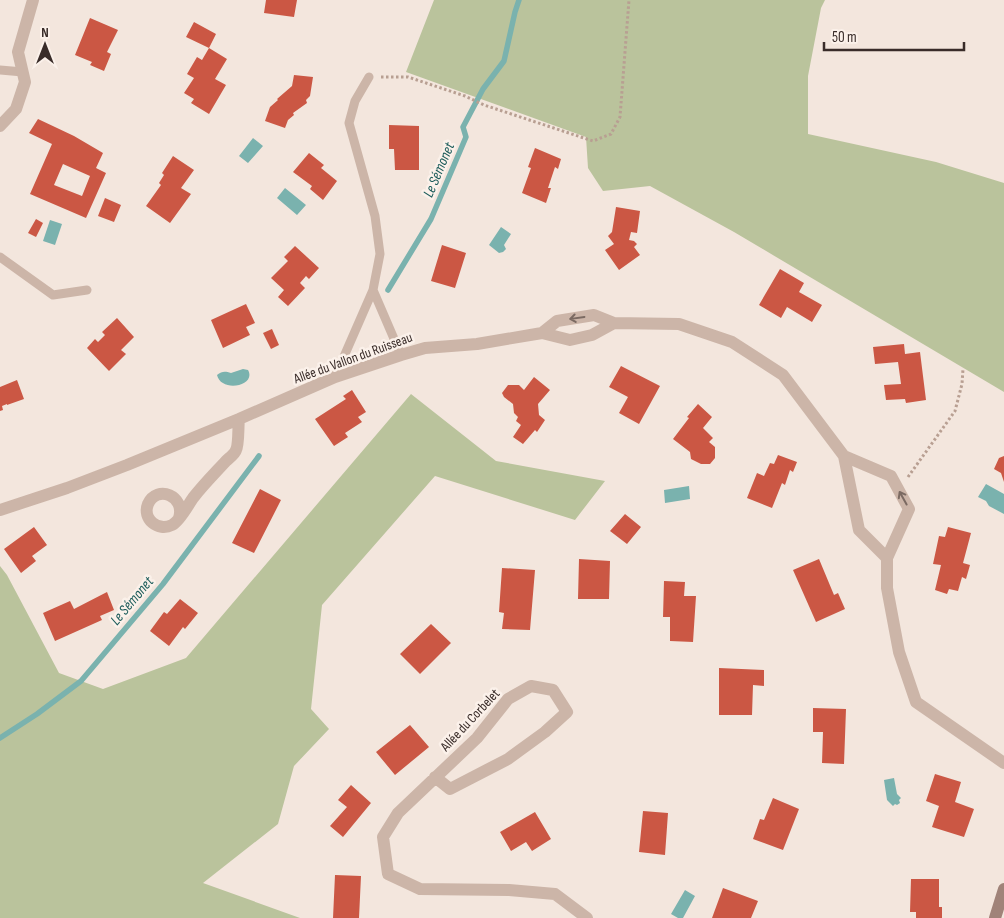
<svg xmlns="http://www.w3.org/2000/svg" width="1004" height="918" font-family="'Sofia Sans Condensed',sans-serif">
	<rect width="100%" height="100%" fill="#f3e6dd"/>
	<path fill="#bac39c" d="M434,0h391l-4,8 -13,68v58l128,28 68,21v209l-270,-160 -84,-46 -47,5 -15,-23 -2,-31 -180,-65z
		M411,394l85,67 109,20 -30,39 -140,-44 -113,129 -11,104 18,20 -35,37 -16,58 -75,59 97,35h-300v-352l7,9 52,98 44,16 83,-31z"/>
	<path fill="#7ab2ae" d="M253,138l10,8 -15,17 -9,-7z
		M285,188l21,17 -9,10 -20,-17z
		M50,220l12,4 -7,21 -12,-4z
		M501,227l10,7 -7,11 2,4 -3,3 -4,1 -10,-8z
		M243,369l5,1c9,16 -27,23 -31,5 5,-4 8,-4 14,-2z
		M986,484l18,10v20l-15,-8 -3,-5 -8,-4z
		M689,486l1,13 -25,4 -1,-13z
		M894,778l3,16 4,4 -2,2 1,3 -3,2 -2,-1 -2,2 -6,-6 -3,-20z
		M685,890l10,6 -12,22h-5l-7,-4z"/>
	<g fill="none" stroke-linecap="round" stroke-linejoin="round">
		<path stroke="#7ab2ae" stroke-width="5.5" d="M388,290l43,-71 35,-82 -3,-10 20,-38 21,-28 11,-49 4,-12
			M0,738l37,-24 44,-33 82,-97 96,-128"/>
	</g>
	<path fill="#cb5744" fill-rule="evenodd" d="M266,0h31l-3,17 -30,-4z
		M90,18l28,12 -11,22 4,2 -7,17 -14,-6 2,-3 -17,-7z
		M194,22l22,12 -7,14 -23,-11z
		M209,48l18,11 -12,20 11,6 -17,29 -18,-11 3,-4 -10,-6 10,-15 -7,-4 10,-17 5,3z
		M294,75l19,2 -3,19 -4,4 1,3 -14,10 1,2 -6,5 -3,8 -20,-7 5,-14 8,-7 -1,-1 15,-13z
		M38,119l36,17 29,17 -7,15 10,5 -20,45 -56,-24 22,-50 -23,-11zM63,164l27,12 -8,20 -28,-11z
		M389,125l30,1v44h-24l-1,-21h-5z
		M535,148l26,11 -3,10 -3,-2 -7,21h3l-5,15 -24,-10 9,-25 -3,-1z
		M309,153l15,12 -3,3 16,13 -14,19 -13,-11 2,-3 -19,-14z
		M173,156l21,14 -13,18 10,6 -21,29 -24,-17 15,-21 -2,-2 5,-8 -2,-2z
		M105,198l16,7 -7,17 -16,-6z
		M616,207l24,4 -3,22 -6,-1 -2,8 5,1 3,3 -3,3 6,8 -21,15 -14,-20 9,-6 -6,-8 4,-4z
		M36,219l7,4 -7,14 -8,-4z
		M442,245l24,8 -11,35 -24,-7z
		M295,246l24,22 -10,11 -3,-3 -6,7 5,5 -17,18 -10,-9 6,-7 -13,-12 17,-17 -4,-4z
		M780,269l24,14 -5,9 23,13 -10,17 -25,-15 -6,11 -22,-13z
		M246,304l9,19 -9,4 4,8 -27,13 -12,-28z
		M117,318l17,19 -13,13 5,4 -17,17 -22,-23 8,-9 3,3 7,-7 -3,-3z
		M272,329l7,16 -8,4 -8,-16z
		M904,344l1,10 15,-2 6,48 -20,3 -1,-4 -19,1 -2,-15 17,-1 -3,-22 -23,2 -2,-17z
		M621,366l39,20 -21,38 -20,-11 9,-16 -19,-10z
		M534,377l16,13 -12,14 1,11 6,5 -8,12 -2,-2 -12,14 -10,-7 8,-12 -5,-4 2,-4 -4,-4 -1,-9 -9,-7 -2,-4 6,-8h11l5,5z
		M17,380l7,19 -17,6v-1l-5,2 1,4 -3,1v-24z
		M352,390l14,22 -8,5 4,5 -17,11 3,4 -14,9 -19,-27 31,-20 -3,-3z
		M698,404l14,13 -9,11 10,10 -4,4 6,5v11l-5,6h-9l-10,-5 -1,-7 -17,-13 16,-21 -2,-1z
		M778,455l19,7 -4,10 -3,-2 -5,15 -3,-2 -10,25 -25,-10 10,-25 7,3 6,-13 4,1z
		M1004,456v26l-3,-9 -7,-4 5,-11z
		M260,489l21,11 -27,53 -22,-10z
		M625,514l16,13 -14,17 -17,-13z
		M34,527l13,18 -15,11 4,5 -15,12 -17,-24z
		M948,527l23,6 -8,30 7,2 -4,14 -4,-2 -4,14 -9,-2 -2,5 -12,-4 6,-25 -8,-1 6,-28 6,1z
		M579,559l31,2 -1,38h-31z
		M819,559l15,36 4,-2 7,16 -29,13 -23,-52z
		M502,568l33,2 -5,60 -28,-1 2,-16 -5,-1z
		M664,581l21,1 -1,14h12l-3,46 -23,-1v-24h-7z
		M107,592l7,18 -14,6 2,4 -47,21 -12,-28 27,-12 4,8z
		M180,599l18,14 -13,16 -2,-2 -14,19 -19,-15 14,-19 3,2z
		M431,624l20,19 -31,31 -20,-20z
		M719,668l45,2v16l-11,-1 -1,30h-33z
		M813,708l33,1 -2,55 -22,-1 1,-31h-10z
		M410,725l19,22 -34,28 -19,-23z
		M935,774l26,8 -6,20 19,7 -10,28 -32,-10 7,-21 -13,-5z
		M351,785l20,18 -28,34 -13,-11 17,-19 -9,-7z
		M773,798l26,11 -16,41 -30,-11 7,-20 4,1z
		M643,811l25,2 -3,42 -26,-3z
		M535,812l16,27 -19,12 -6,-9 -15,9 -11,-19z
		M335,875l26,1 -2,42h-26z
		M911,879h28v28h3v11h-26v-6h-6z
		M723,888l35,13 -7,17h-39z"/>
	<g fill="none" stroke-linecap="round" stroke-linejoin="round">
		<path stroke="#b89f92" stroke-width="3" stroke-dasharray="2.5 2.5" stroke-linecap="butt" d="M381,77h27l57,19 19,9 109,36 18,-7 9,-17 9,-117
			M908,477l47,-66 7,-27 1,-15"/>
		<path stroke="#ccb5a8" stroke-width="9" d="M0,70l23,2
			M0,257l53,38 34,-5
			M373,290l28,65
			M335,377l38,-87 7,-36 -5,-38 -26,-93 6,-22 14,-24"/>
		<path stroke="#ccb5a8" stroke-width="12" d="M0,126l16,-17 9,-27 -7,-30 15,-52
			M542,333l15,-12 37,-6 20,8 65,1 53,18 51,33 61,81 15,74 28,28
			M844,456l47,20 18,33 -22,49v30l12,64 17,50 88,61
			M0,510l67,-22 60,-23 112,-46 96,-42 66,-22 24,-7 52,-4 65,-11 28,7 22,-5 22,-12
			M179,518c7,-22 -22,-34 -31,-14 -6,15 10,28 24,21 8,-4 16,-20 21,-27 10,-13 22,-25 33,-37 3,-3 9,-7 10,-11 3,-5 2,-24 3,-31
			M435,777l15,12 58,-30 37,-27 22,-20 -14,-22 -22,-4 -23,13 -31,39 -79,75 -15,24 5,37 32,15 89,1 46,4 32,24"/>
		<path stroke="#a08379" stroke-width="12" d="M995,918l9,-29"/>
	</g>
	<defs><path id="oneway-shaft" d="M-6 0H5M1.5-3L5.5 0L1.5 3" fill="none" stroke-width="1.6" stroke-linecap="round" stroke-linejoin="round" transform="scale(1.25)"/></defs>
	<g stroke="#7b6a62">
		<use href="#oneway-shaft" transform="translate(577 318) rotate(172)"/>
		<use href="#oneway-shaft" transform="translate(903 498) rotate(-119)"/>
	</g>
	<g text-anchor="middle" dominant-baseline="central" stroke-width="5" stroke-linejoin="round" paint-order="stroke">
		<g font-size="14" fill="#392c29" stroke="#fbf1ea">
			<text transform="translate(353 358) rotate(-20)">Allée du Vallon du Ruisseau</text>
			<text transform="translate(470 720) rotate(-47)">Allée du Corbelet</text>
		</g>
		<g font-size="15" font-style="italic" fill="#1c5c5a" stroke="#fbf1ea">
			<text transform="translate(439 170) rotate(-67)">Le Sémonet</text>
			<text transform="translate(132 601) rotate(-50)">Le Sémonet</text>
		</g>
	</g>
	<g transform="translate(45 45)" stroke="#fbf1ea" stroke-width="4" paint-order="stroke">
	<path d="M0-4L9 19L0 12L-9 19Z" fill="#392c29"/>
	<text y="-8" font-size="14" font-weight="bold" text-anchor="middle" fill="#392c29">N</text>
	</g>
	<path d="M824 42v8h140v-8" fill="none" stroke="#392c29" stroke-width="2.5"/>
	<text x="832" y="42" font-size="15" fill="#392c29" stroke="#fbf1ea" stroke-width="4" paint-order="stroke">50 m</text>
</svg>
